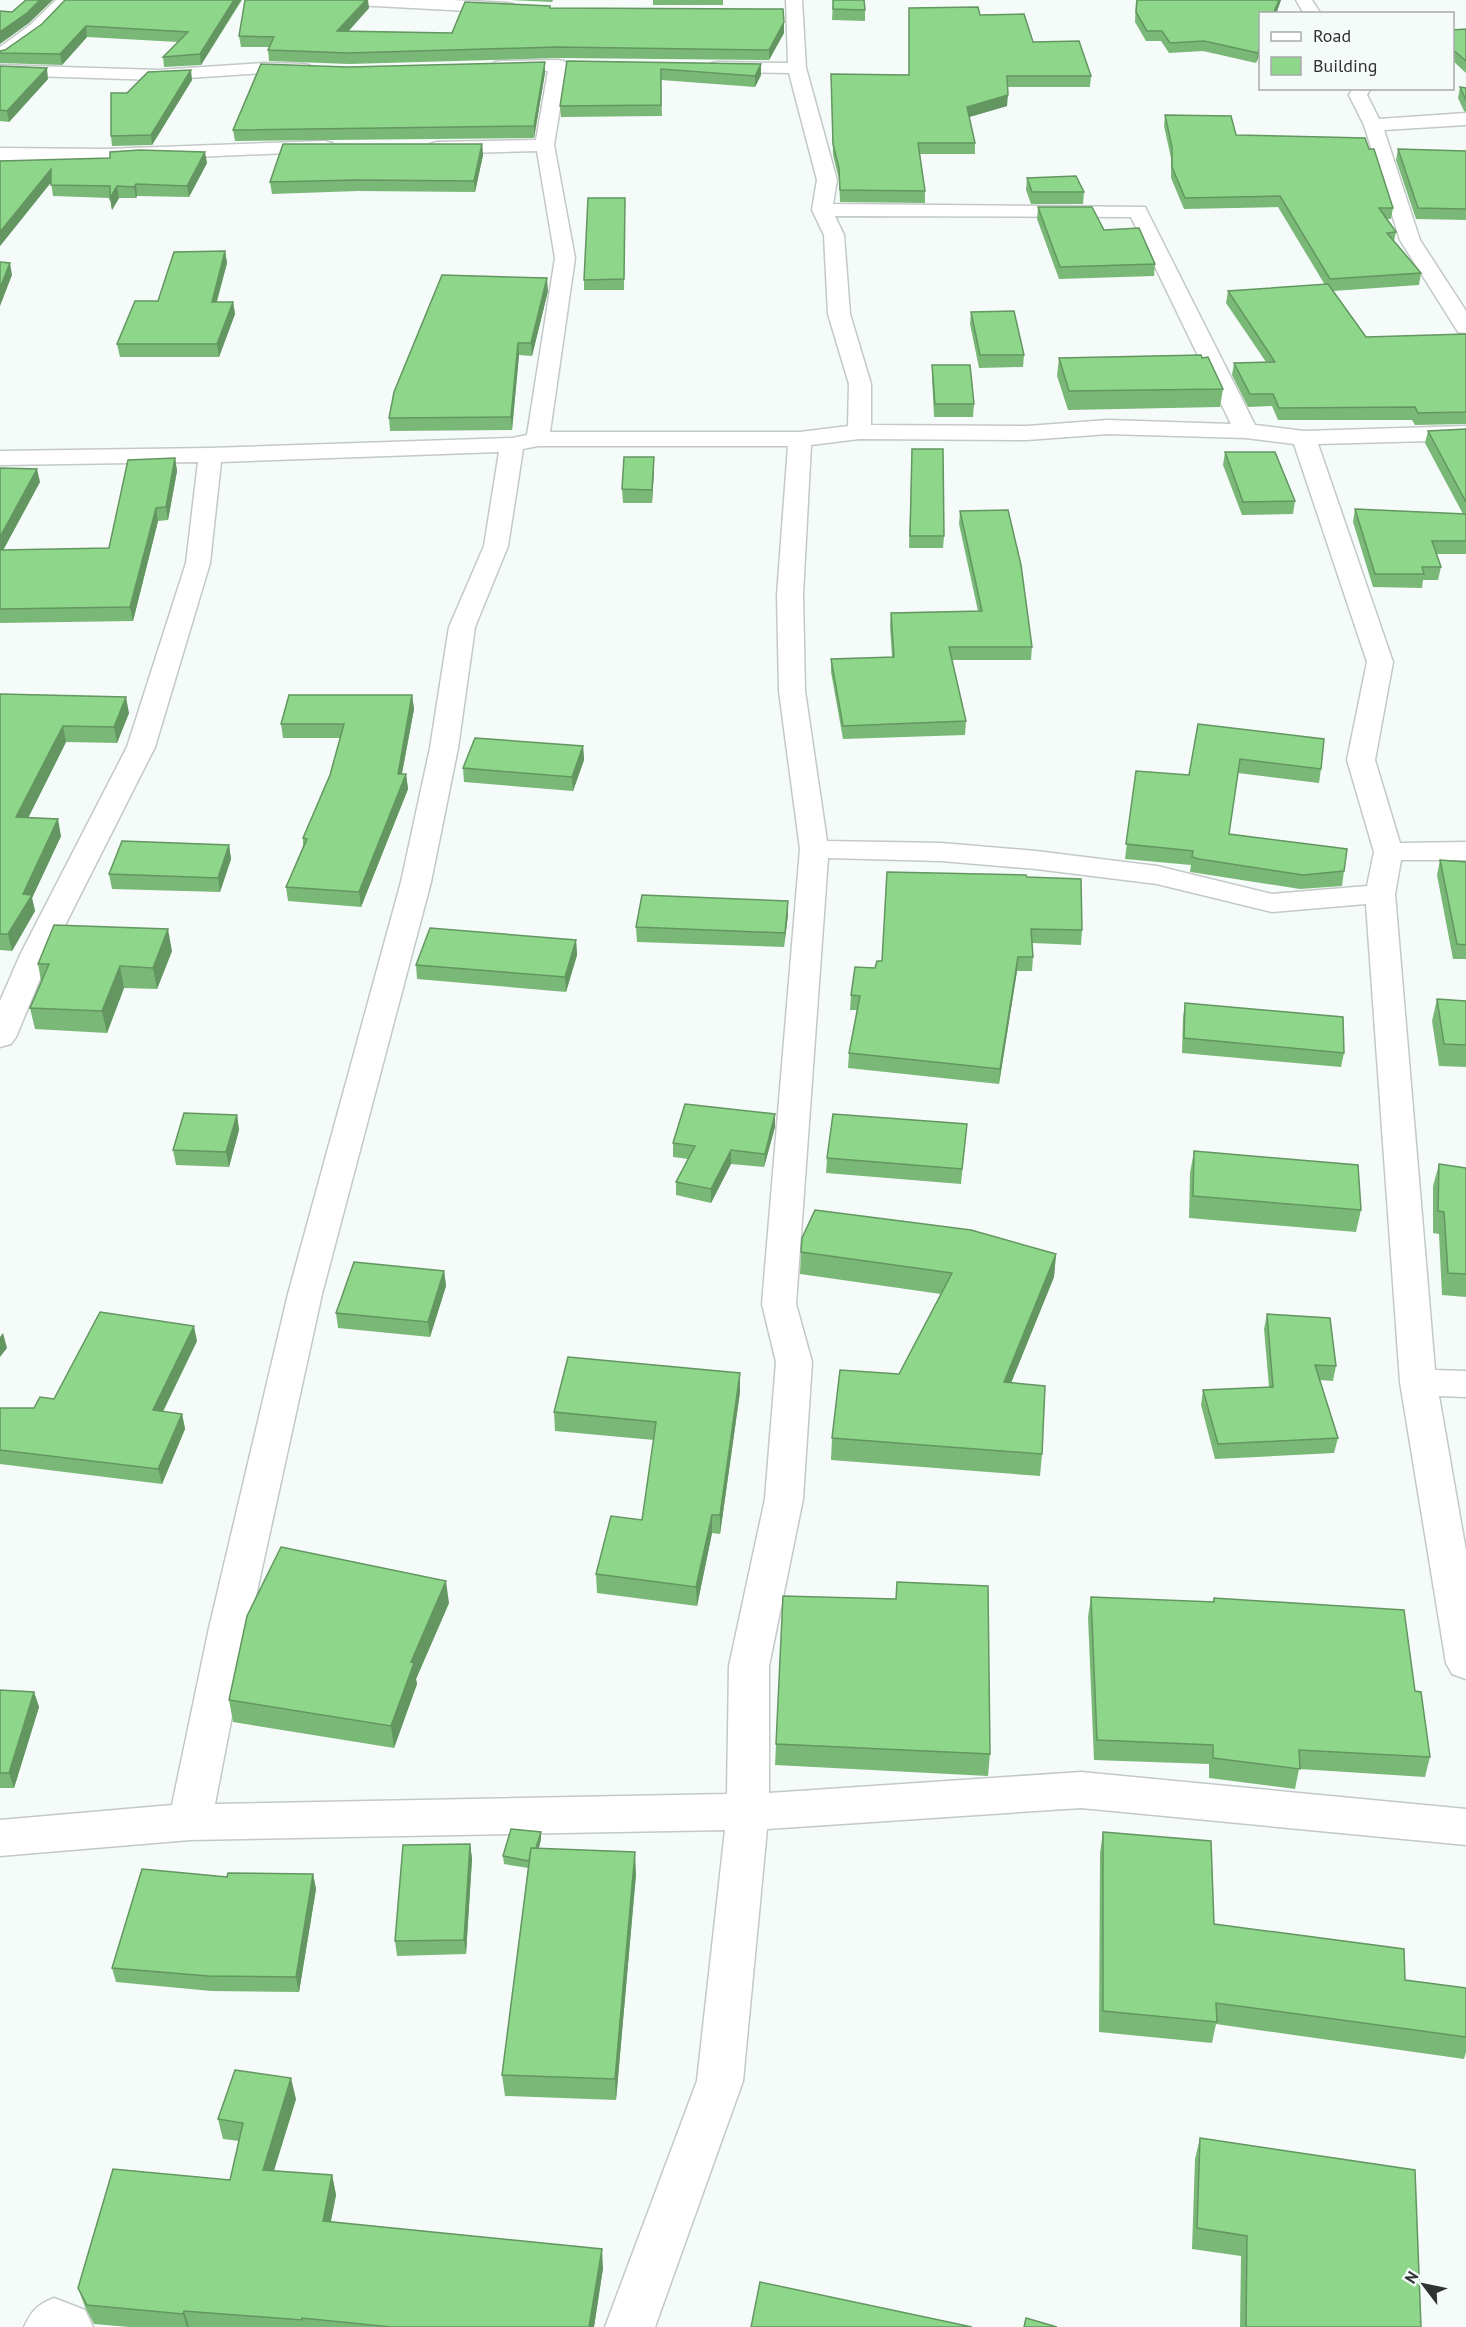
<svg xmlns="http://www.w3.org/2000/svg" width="1466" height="2327" font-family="'PT Sans',sans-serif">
	<rect width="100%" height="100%" fill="#f5fbf9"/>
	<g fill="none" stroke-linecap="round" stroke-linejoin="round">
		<defs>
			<path id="minor" d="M56,0h18l-32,33 -36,26 -6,1v-13l30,-22z
				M348,0h104l55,3 6,1 2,4 -2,4 -6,1 -151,-8z
				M786,0h16l4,68 31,112 -4,24 312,3 110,218 49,6 162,-5v14l-148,4 75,218 -18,98 25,83 66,-1v18h-65l-6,34 40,476 31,1v26l-27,-1 27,155v128l-14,-5 -6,-11 -46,-281 -34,-478 -94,8 -115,-28 -121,-15 -95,-8 -113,-3 -32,446 16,58 -9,137 -34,167v127l312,-21 385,37v36l-385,-37 -314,21 -24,252 -88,246h-50l92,-246 28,-251 -535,10 -190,16v-36l172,-15 37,-177 79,-334 113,-412 29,-134 19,-121 35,-81 15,-94 -278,10 -11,101 -55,184 -105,208 -34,82 -5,7 -11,3v-46l20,-46 107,-208 59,-184 12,-101 -198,3v-14l210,-3 302,-10 15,-3 28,-177 -18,-107 -100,3 -7,-2 -2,-4 2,-4 7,-2 99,-2 12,-69 -53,-1 -3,-4 3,-4 6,-1 57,-1 6,1 3,4 -13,80 21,113 -25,174h250l48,-6 1,-42 -21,-70 -4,-79 -12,-25 5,-30 -28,-107 -71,-1 -6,-1 -3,-4 3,-4 6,-1 70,1zM835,216l296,1 100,207 -123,-4 -81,6 -156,-1v-41l-21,-70 -6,-79zM1108,434l138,4 48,6 73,218 -20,98 27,92 -7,34 -95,8 -115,-28 -121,-15 -95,-8 -114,-2 -22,-150 -2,-96 8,-150 48,-6 168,1zM538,446h250l-11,149 2,96 21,158 -38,455 14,58 -11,137 -36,167 -2,128 -512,10 34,-176 73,-334 109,-412 27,-134 17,-121 33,-81 15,-97z
				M1296,0h16l9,14h-17z
				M264,63l39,1 6,1 3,4 -3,4 -6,1 -39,-1 -106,7 -158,-5v-10l158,5z
				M1353,88h18l-4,7 12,24 87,-6v12l-82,5 36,110 46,71v22l-8,-1 -58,-92 -36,-115 -15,-30z
				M325,141l7,2 2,4 -2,4 -227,10 -105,-1v-12l105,1z
				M54,2298l31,12 8,17h-69c8,-17 13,-22 30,-29z"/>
		</defs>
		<use href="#minor" stroke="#c3c9c7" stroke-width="3"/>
		<use href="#minor" fill="#fff" fill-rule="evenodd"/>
	</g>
	<path fill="#7ab877" d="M65,0h177l-41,65 -37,2 -1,-10 15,-15 -91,-5 -25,28 -62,-2v-12l5,-1 37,-26z
		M510,0h43l-1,2z
		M653,0h70v5h-70z
		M833,0l32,10v11l-33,-1z
		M1136,0h145l-5,14h-16v39l-4,10 -53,-12 -34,2 -8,-12h-15l-11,-19z
		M369,8l-21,23 104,2 98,-25 234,14v11l-15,27 -211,-2 -209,6 -80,-3 -1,-11 1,-3h-28l-2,-11z
		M909,8l71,7 53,27 58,34 -1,11h-83v19l-38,11 6,26v11h-55l5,37v12l-85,-1 -1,-23 -6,-24 -2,-81 78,1z
		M1466,29v44l-14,-13v-30z
		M567,61l194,3v11l-6,12 -94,-7 1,36 -101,1 -1,-11z
		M0,66l48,13 -39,43 -9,-1z
		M348,67l197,6 -11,65 -299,3 -2,-11z
		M192,80l-40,65 -40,1 -1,-10 16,-43z
		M1460,87l6,1v24l-2,-1 -6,-13z
		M1165,115l71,20 133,14 24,59 -2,11h-4l9,13 -2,9 27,32 -2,12 -86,6 33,46 100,-3v90l-51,1 -3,-5h-134l-6,-14 -24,1 -16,-32 2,-12 32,-1 -40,-59 2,-12 97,-6 -47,-78 -94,2 -13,-31v-20l-7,-32z
		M482,144l1,11 -8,37 -117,-1 -86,3 -2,-12z
		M1398,149l68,2v69l-50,-1 -20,-59z
		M0,161l207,2 -18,34 -52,-1 -1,2h-17l-7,12 -2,-12 -57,-2 -2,-14 -51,64z
		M1027,178l57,14 -1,12h-52l-5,-14z
		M625,198l-1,92h-40v-10z
		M1038,207l66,23 51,34 -1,12 -95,3 -22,-60z
		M225,251l2,12 -10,39h16l2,12 -16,43h-99l-3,-13 41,-43z
		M548,291l-16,65 -13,-1 -7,75 -122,1 -1,-13z
		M971,312l53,43 -1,12 -44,1 -9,-44z
		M1059,358l164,31 -3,18 -152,3 -11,-34z
		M932,365l42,39 -1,13h-39l-2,-39z
		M1466,429v125h-30l5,13 -3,13h-15l-1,8 -49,-1 -20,-65 2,-13 108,5 -38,-71 3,-12z
		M912,449l32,87 -1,12h-34z
		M1225,452l70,49 -2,13 -51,1 -19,-50z
		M654,457v13l-2,33h-29l-1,-14z
		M175,458l2,13 -9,49 -10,1 -25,100 -133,2v-155l40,14 -37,68 106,-2z
		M960,511l72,136 -1,13h-79l14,61 -1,14 -122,4 -12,-67v-13l61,-2 -2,-31 1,-13 87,-2 -19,-87z
		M0,694l129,19 -12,30 -51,-1 -38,76 33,18 -29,62 3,13 -23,40 -12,-1z
		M412,695l2,14 -12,65h4l2,15 -47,118 -73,-6 -2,-14 17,-41v-8l27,-63 10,-37h-57l-2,-14z
		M1198,724l123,45 -2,14 -81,-10 -9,61 115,37 -2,15 -42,3 -103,-16 -7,-1 1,-7 -66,-6 11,-88 53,4z
		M583,746l1,14 -11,31 -109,-9 -1,-14z
		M229,845l2,14 -11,33 -108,-3 -3,-15z
		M1440,860l26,2v97h-13l-16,-84z
		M1027,877l55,53 -1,15 -49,-2 1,14 -1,14h-15l-18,113 -151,-16 1,-15 8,-43h-7l1,-15 24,-27 7,-7z
		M788,901v14l-4,32 -147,-5 -1,-15z
		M576,940l1,15 -11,37 -149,-13 -1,-14z
		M172,951l-15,38 -33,-1 -17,45 -72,-4 -5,-21 11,-27 -3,-17z
		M1437,999l29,2v66l-27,-1 -7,-45z
		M1185,1003l159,50 -3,14 -159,-14 1,-36z
		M775,1114v13l-11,40 -33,-3 -20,39 -35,-8v-13l12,-23 -15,-2v-14z
		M237,1115l2,15 -10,37 -53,-2 -3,-15z
		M967,1124l-6,60 -135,-11 1,-15z
		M1194,1151l167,59 -5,22 -167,-14 1,-45z
		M1439,1164l27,4v129l-24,-2 -3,-61 -6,-1v-47z
		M801,1252l255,2 -2,23 -43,106 31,71 -2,22 -209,-16 1,-22 67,-64 42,-80 -141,-20z
		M444,1271l2,15 -16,51 -92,-9 -2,-15z
		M1267,1314l69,52 -3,15 -13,-1 18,58 -4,15 -119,6 -14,-54 2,-15 66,-3 -5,-58z
		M197,1341l-34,71 19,2 3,15 -23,55 -162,-20v-56h34l20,-9z
		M740,1392l-20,142 -8,-1 -15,73 -100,-13 -1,-19 46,-54 12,-80 -99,-9 -1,-19z
		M897,1582l93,172 -2,22 -213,-11 1,-21 120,-145z
		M1091,1597l122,5 1,-4 201,93 15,66 -5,20 -126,-8 -4,20 -86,-11v-14l-115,-4 -6,-143z
		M449,1603l-33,76 1,5 -23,64 -161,-26 -4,-22z
		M0,1690l34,2 5,15 -25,81h-14z
		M541,1832v7l-2,9 97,26 -20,226 -111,-4 -3,-21 26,-207 -24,-4 -1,-8z
		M1103,1832l111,92 191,56 61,8v64l-2,7 -248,-35 -4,19 -113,-11 1,-179z
		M470,1844l2,15 -6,95 -69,2 -2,-15z
		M313,1874l3,15 -17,103 -88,-1 -95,-9 -4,-14 115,-91z
		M296,2099l-22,72 58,4 4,20 -5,26 272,47 -9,59h-465l-35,-3 -9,-17 -7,-19 152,-108 9,-39 -16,-2 -5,-20z
		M1200,2138l221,189h-181l1,-71 -49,-7 3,-90z"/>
	<path fill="#639661" d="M40,0h13l-24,23 -29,21v-12z
		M234,0h7l-40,65 -1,-11z
		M366,0h2l1,8 -30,34 -2,-11z
		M1279,0h2l-5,14h-3z
		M784,22v11l-15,27v-10z
		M86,26l1,11 -25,28 -2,-11z
		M1260,46v7l-4,10 2,-10z
		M545,62v11l-11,65v-12z
		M761,64v11l-6,12v-11z
		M47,68l1,11 -39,43 -2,-11z
		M191,70l1,10 -40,65 -1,-10z
		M1008,95l-1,11 -41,12 1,-11z
		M482,144l1,11 -8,37 -1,-11z
		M205,152l2,11 -18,34 -2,-11z
		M51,169l2,11 -53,66v-14z
		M136,184l1,12 -1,2 -2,-11z
		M117,186l2,12 -7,12 -2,-12z
		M225,251l2,12 -14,51 -1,-12z
		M10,263l2,12 -12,31v-18z
		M547,278l1,13 -16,65 -1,-13z
		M233,302l2,12 -16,43 -2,-13z
		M518,343l1,12 -7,75 -1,-13z
		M654,457v13l-2,33v-13z
		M175,458l2,13 -9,49 -2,-13z
		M37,469l3,13 -40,74v-19z
		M156,508l2,13 -25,100 -3,-14z
		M412,695l2,14 -15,79 -1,-14z
		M126,697l3,16 -12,30 -3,-16z
		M63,726l3,16 -46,92 -4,-17z
		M583,746l1,14 -11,31 -1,-14z
		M406,774l2,15 -47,118 -2,-15z
		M58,819l3,17 -29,62 3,13 -23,40 -4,-17 15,-40z
		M229,845l2,14 -11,33 -2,-14z
		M788,901v14l-4,32 1,-14z
		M168,929l4,22 -15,38 -4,-21z
		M576,940l1,15 -11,37 -1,-15z
		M1018,957l-1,14 -18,113 1,-15z
		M120,966l4,22 -17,45 -5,-22z
		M775,1114v13l-11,40 1,-13z
		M237,1115l2,15 -10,37 -3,-15z
		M731,1150v14l-20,39v-14z
		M1056,1254l-2,23 -52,128 2,-23z
		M444,1271l2,15 -16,51 -2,-15z
		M194,1326l3,15 -41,84 -3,-15z
		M3,1333l4,15 -7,9v-20z
		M740,1373v19l-20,142v-19z
		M182,1414l3,15 -23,55 -4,-15z
		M712,1515v18l-15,73 -1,-19z
		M446,1581l3,22 -33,76 1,5 -23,64 -3,-22 20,-64z
		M34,1692l5,15 -25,81 -5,-15z
		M541,1832v7l-8,30 -1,-8z
		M470,1844l2,15 -6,95 -2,-14z
		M635,1852l1,22 -20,226 -1,-21z
		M313,1874l3,15 -17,103 -3,-15z
		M291,2078l5,21 -28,90 -5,-19z
		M332,2175l4,20 -9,45 -4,-19z
		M602,2249l1,19 -9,59h-5z
		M184,2311l5,16h-2l-4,-13z"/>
	<path fill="#8ed68a" stroke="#639661" stroke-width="1.5" d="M26,0h14l-13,13 -27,19v-21l12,1z
		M65,0h169l-34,54 -37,3 25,-25 -102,-6 -26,28 -60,-1v-2l5,-1 37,-26z
		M245,0h121l-29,31 115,2 13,-31 85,4v2l233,1 1,13 -15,28 -212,-3 -209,6 -80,-3 6,-13 -35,-1z
		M833,0h31l1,10 -32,-1z
		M1137,0h142l-6,14h-13v32l-2,7 -54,-12 -34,2 -8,-12h-15l-11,-19z
		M978,7l2,8 44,-1 9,28 46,-1 12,35h-84l1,19 -41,12 8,36h-57l7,48 -85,-1 -1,-22 -6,-24 -2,-70 78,1v-67z
		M1466,29v32l-14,-12v-19z
		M567,61l194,3 -6,12 -94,-7v36l-101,1z
		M545,62l-11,64 -301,4 28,-66 87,3z
		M0,66l47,2 -40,43 -7,-1z
		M191,70l-40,65 -40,1v-43h16l21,-21z
		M1460,87l6,1v13v-1z
		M1165,115l66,1 5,19 129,3 4,11h5l19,59h-14l17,24 -9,1 34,40 -91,6 -50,-83 -95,2 -13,-31v-20z
		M283,144h199l-8,37 -117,-1 -87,2z
		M1398,149l68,2v58l-48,-1z
		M140,150l65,2 -18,34 -51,-2 -2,3 -17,-1 -7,12v-12l-59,-1v-16l-51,63v-71l110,-3v-6z
		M1076,176l8,16h-52l-5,-14z
		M588,198h37l-1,81 -40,1z
		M1038,207h54l12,23 35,-2 16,36 -95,3z
		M225,251l-13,51h21l-16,42h-100l18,-43h23l16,-49z
		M0,262l10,1 -10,25z
		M442,275l105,3 -16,65h-13l-7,74 -122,1 5,-26z
		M1328,284l38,53 100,-3v78l-48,1 -3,-6 -136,1 -6,-14h-23l-16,-31 41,-1 -47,-71z
		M1014,311l10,44h-44l-9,-43z
		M1201,355l1,3 6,-1 15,32 -154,2 -10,-33z
		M932,365h38l4,39h-39z
		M1466,429v73l-38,-71z
		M912,449h31l1,87h-34z
		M1225,452h50l20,49 -52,1z
		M624,457h30l-2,33 -30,-1z
		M175,458l-9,49 -10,1 -26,99 -130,2v-59l109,-2 19,-88z
		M0,468l37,1 -37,68z
		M1355,509l111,5v27h-34l9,26h-19l2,7h-49z
		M1008,510l13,55 11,82h-83l17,74 -123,5 -12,-67 63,-2 -3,-44 91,-2 -22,-100z
		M0,694l126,3 -12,30 -51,-1 -47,91 42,2 -35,75 9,1 -24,39h-8z
		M289,695h123l-14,79h8l-47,118 -73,-5 21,-48 -4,-1 27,-63 14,-51h-63z
		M1198,724l126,15 -3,30 -81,-10 -11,75 118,15 -3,22 -41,4 -104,-16 -7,-2 1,-6 -67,-7 10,-73 53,4z
		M475,738l108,8 -11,31 -109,-9z
		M122,841l107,4 -11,33 -109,-4z
		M1440,860l26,2v83l-9,-1z
		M887,872l139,3 1,2 54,2 1,51 -51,-1 2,28h-15l-18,112 -151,-16 11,-57 -9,-1 4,-28 20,1 2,-7h5z
		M642,895l146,6 -3,32 -149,-6z
		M54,925l114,4 -15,39 -33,-2 -18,45 -72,-3 19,-44h-11z
		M430,928l146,12 -11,37 -149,-12z
		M1437,999l29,2v44l-22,-1z
		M1185,1003l158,14 1,36 -160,-15z
		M685,1104l90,10 -10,40 -34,-4 -20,39 -35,-7 19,-36 -22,-3z
		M184,1113l53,2 -11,37 -53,-2z
		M833,1114l134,10 -5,45 -135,-11z
		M1194,1151l164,14 3,45 -168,-14z
		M1439,1164l27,4v106l-18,-1 -4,-61 -6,-1z
		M815,1210l156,20 85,24 -52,128 41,4 -3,68 -210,-16 8,-68 59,4 53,-101 -151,-21 1,-14z
		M354,1262l90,9 -16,51 -92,-9z
		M100,1312l94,14 -41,84 29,4 -24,55 -158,-19v-42h34l6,-11 14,2z
		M1267,1314l63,4 6,48 -21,-1 23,73 -120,6 -15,-54 70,-3z
		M568,1357l172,16 -20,142h-8l-16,72 -100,-13 15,-58 31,4 14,-98 -102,-10z
		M281,1547l165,34 -35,81 3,1 -23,63 -162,-26 18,-84z
		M897,1582l91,4 2,168 -214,-10 7,-148 113,3z
		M1091,1597l123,5v-4l190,12 11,81 6,1 9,65 -131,-7 1,19 -87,-11v-13l-116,-5z
		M0,1690l34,2 -25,81h-9z
		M511,1829l30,3 -5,16h-5l-2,13 -26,-5z
		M1103,1832l108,9 3,83 190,25 1,31 61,8v49l-250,-34 1,19 -114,-11z
		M470,1844l-6,96 -69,1 8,-96z
		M531,1848l104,4 -20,227 -113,-4z
		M142,1869l85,8 1,-4 85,1 -17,103 -88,-1 -96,-8z
		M235,2070l56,8 -28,92 69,5 -9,46 279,28 -13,78h-198l-89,-9v2l-118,-9 -1,3 -96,-9 -9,-17 35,-119 117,11 13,-57 -25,-4z
		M1200,2138l215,32 6,157h-175l1,-91 -50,-8z
		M760,2282l212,45h-221z
		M1026,2318l31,9h-33z"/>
	<rect x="1259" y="12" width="195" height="78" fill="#f5fbf9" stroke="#a7aba9" stroke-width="1.5"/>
	<rect x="1271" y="32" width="30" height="9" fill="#ffffff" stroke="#a7aba9" stroke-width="1.5"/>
	<text x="1313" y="42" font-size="18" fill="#313332">Road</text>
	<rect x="1271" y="57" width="30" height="18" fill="#8ed68a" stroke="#a7aba9" stroke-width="1.5"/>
	<text x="1313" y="72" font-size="18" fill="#313332">Building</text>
	<g transform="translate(1424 2285) rotate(302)" stroke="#f5fbf9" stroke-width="4.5" paint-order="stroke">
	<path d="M0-4.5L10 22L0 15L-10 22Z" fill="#313332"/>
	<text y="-9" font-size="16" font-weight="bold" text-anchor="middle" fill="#313332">N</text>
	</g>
</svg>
